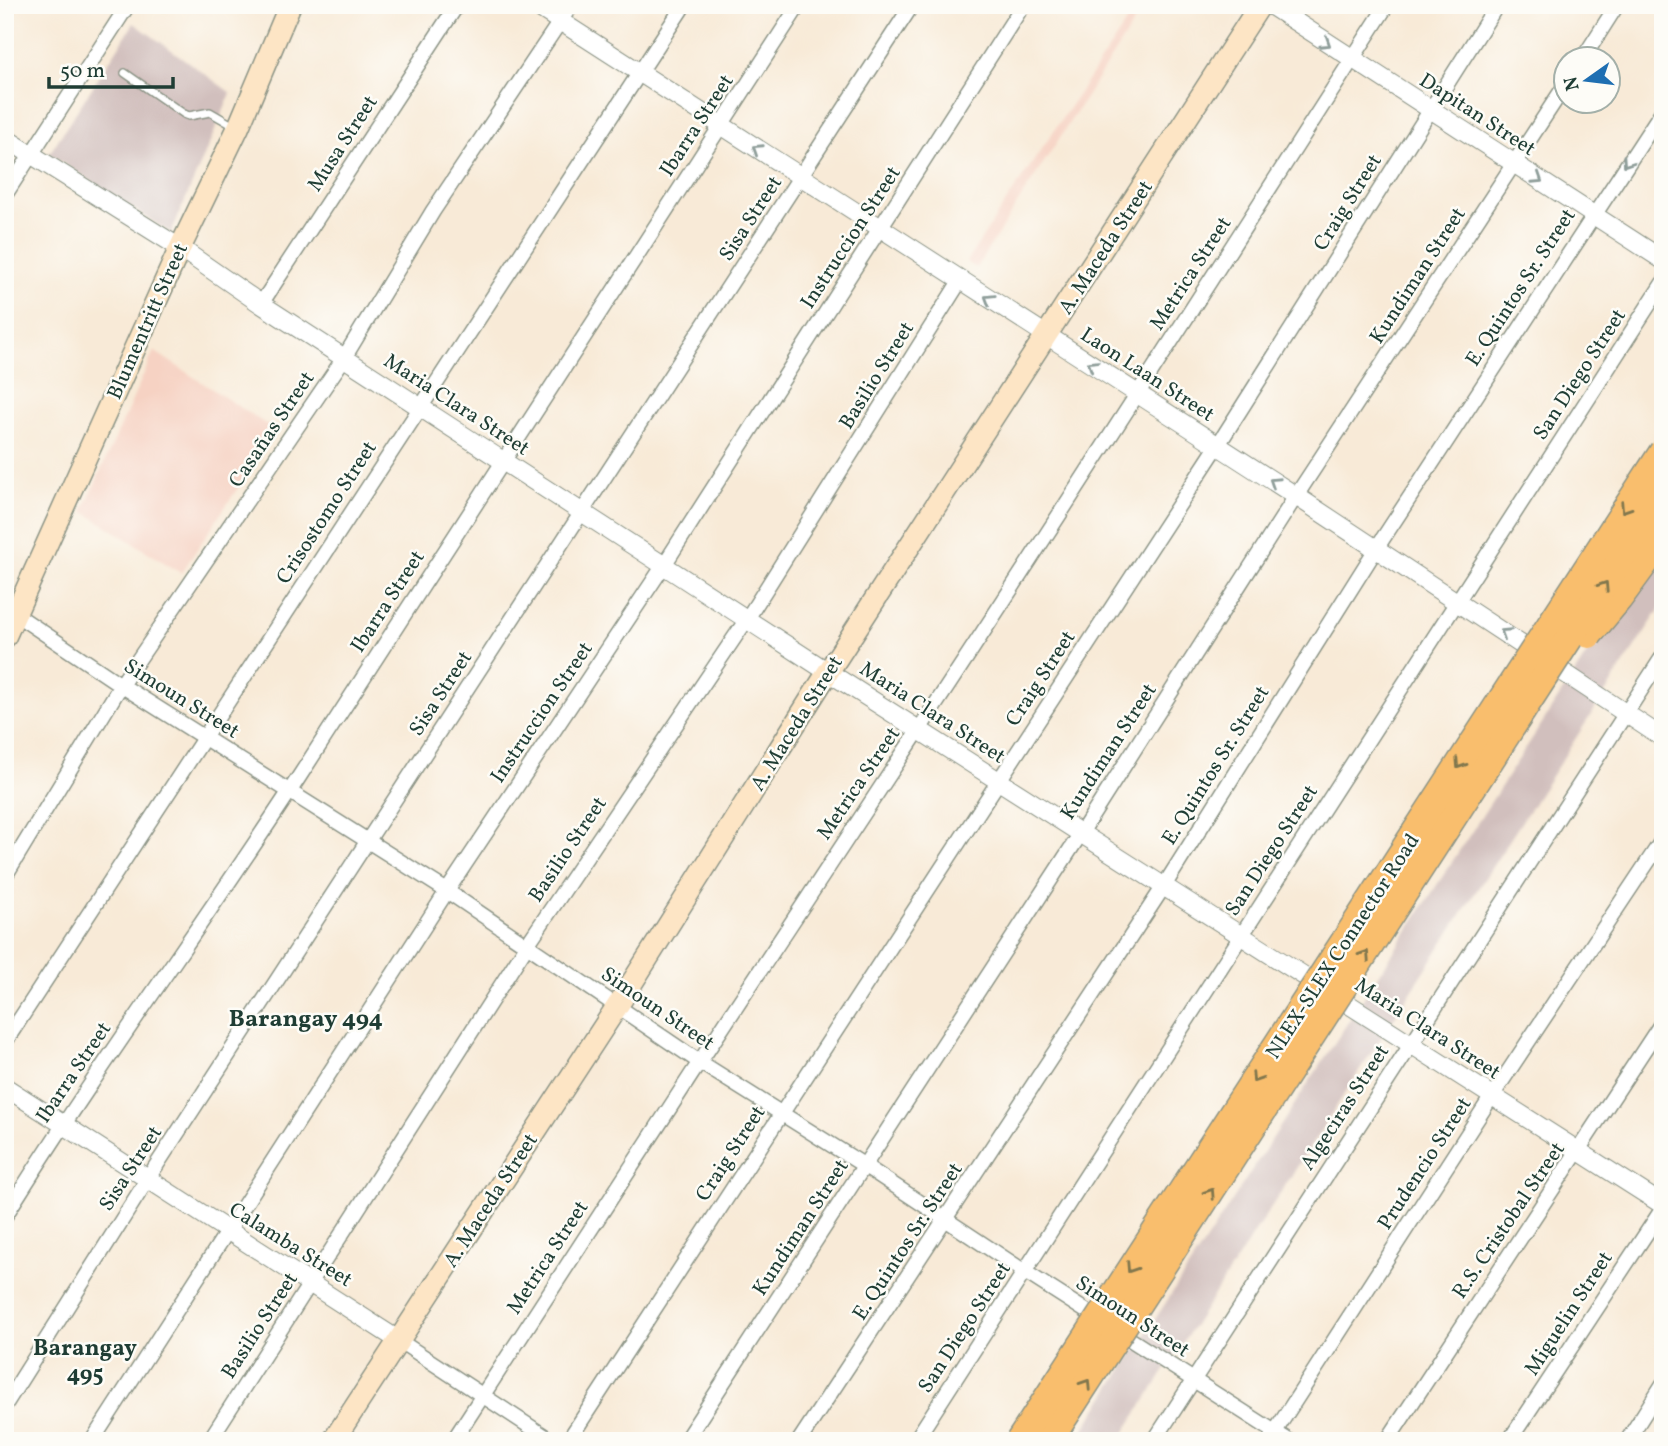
<svg xmlns="http://www.w3.org/2000/svg" width="1668" height="1446" font-family="Vollkorn,serif">
	<style>
		.built { fill: #f6d2c3 }
		.industrial { fill: #d1bfbd }
		.lines { fill: none; stroke-linecap: round; stroke-linejoin: round }
		.service-casing { stroke: #8c9486; stroke-width: 10 }
		.minor-casing { stroke: #8c9486; stroke-width: 17 }
		.tertiary-casing { stroke: #8c9486; stroke-width: 20 }
		.secondary-casing { stroke: #8c9486; stroke-width: 24 }
		.service { stroke: #fff; stroke-width: 7 }
		.minor { stroke: #fff; stroke-width: 14 }
		.tertiary { stroke: #fff; stroke-width: 18 }
		.secondary { stroke: #fde5c5; stroke-width: 21 }
		.motorway-bridge-casing { stroke: #8c9486; stroke-width: 29; stroke-linecap: butt }
		.motorway-bridge { stroke: #f9be6d; stroke-width: 26 }
		.oneway { stroke: #8f9e9a }
		.oneway2 { stroke: #81774e }
		.labels { text-anchor: middle; stroke-width: 5; stroke-linejoin: round; paint-order: stroke }
		.street-label { font-size: 21px; fill: #1f3d34; stroke: #fdfcf7 }
		.neighbourhood-label { font-size: 23px; font-weight: bold; fill: #1f3d34; stroke: #fdfcf7 }
		.quarter-label { font-size: 24px; font-weight: bold; fill: #1f3d34; stroke: #fdfcf7 }
	</style>
	<rect width="100%" height="100%" fill="#fdfcf7"/>
	<filter id="ink" filterUnits="userSpaceOnUse"><feTurbulence type="fractalNoise" baseFrequency=".0143" numOctaves="2"/><feDisplacementMap in="SourceGraphic" scale="14" xChannelSelector="R" yChannelSelector="G"/><feConvolveMatrix kernelMatrix="1 2 1 2 8 2 1 2 1" color-interpolation-filters="sRGB"/></filter>
	<filter id="wash" filterUnits="userSpaceOnUse"><feTurbulence type="fractalNoise" baseFrequency=".00686" numOctaves="4" result="noise"/><feDisplacementMap in="SourceGraphic" scale="28" xChannelSelector="R" yChannelSelector="G"/><feGaussianBlur stdDeviation="1.57" result="paint"/><feColorMatrix in="noise" values="0 0 0 0 0 0 0 0 0 0 0 0 0 0 0 0 0 1.4 0 .05"/><feComposite in="paint" operator="in"/></filter>
	<g filter="url(#wash)">
		<rect width="100%" height="100%" fill="#f8ead7"/>
		<g class="built">
			<path d="M1138,5H1145L976,268L966,262Z"/>
			<path d="M154,351L276,431L181,573L83,511Z"/>
		</g>
		<g class="industrial">
			<path d="M134,23L231,93L171,233L49,154Z"/>
			<path d="M1663,537V604L1119,1441H1076Z"/>
		</g>
	</g>
	<g filter="url(#ink)">
		<g class="lines">
			<g class="service-casing">
				<path id="service" d="M125,73L184,114L189,116L210,112L236,127"/>
			</g>
			<g class="minor-casing">
				<g id="minor">
					<path d="M1582,60L1617,5"/>
					<path d="M5,195L128,5"/>
					<path d="M261,304L457,5"/>
					<path d="M5,607L121,685L447,891L698,1061L865,1166L1025,1272L1289,1441"/>
					<path d="M5,876L121,685L344,358L433,211L571,5"/>
					<path d="M5,1042L684,5"/>
					<path d="M5,1216C98,1067 201,927 297,780C465,522 630,263 799,5"/>
					<path d="M398,1340L552,1441"/>
					<path d="M5,1405L154,1169L912,5"/>
					<path d="M92,1441L447,891L664,565L1023,5"/>
					<path d="M209,1441L527,945L747,619L960,281"/>
					<path d="M453,1441C607,1202 763,965 920,728C1078,489 1232,246 1387,5"/>
					<path d="M568,1441L1218,445L1497,5"/>
					<path d="M685,1441L1081,833L1296,496L1566,84"/>
					<path d="M799,1441L1164,886L1376,549L1663,110"/>
					<path d="M915,1441L1663,283"/>
					<path d="M1154,1441L1663,656"/>
					<path d="M1269,1441L1492,1096L1663,839"/>
					<path d="M1387,1441L1663,1021"/>
					<path d="M1509,1441L1663,1208"/>
					<path d="M1627,1441L1663,1384"/>
				</g>
			</g>
			<g class="tertiary-casing">
				<g id="tertiary">
					<path d="M535,5L1296,496L1663,738"/>
					<path d="M1270,5L1663,260"/>
					<path d="M5,138L180,248L261,304L828,672L1663,1205"/>
					<path d="M5,1087L398,1340"/>
				</g>
			</g>
			<g class="secondary-casing">
				<g id="secondary">
					<path d="M5,637L180,248L238,128L290,5"/>
					<path d="M333,1441L618,1005L828,672L1260,5"/>
				</g>
			</g>
			<use href="#service" class="service"/>
			<use href="#minor" class="minor"/>
			<use href="#tertiary" class="tertiary"/>
			<use href="#secondary" class="secondary"/>
			<g class="motorway-bridge-casing">
				<g id="motorway-bridge">
					<path d="M1589,635L1619,599L1663,539"/>
					<path d="M1019,1441L1663,451"/>
					<path d="M1049,1441L1663,494"/>
				</g>
			</g>
			<use href="#motorway-bridge" class="motorway-bridge"/>
		</g>
		<defs><path id="oneway-chevron" d="M-2-3.5L2.5 0L-2 3.5" fill="none" stroke-width="1.6" stroke-linecap="round" stroke-linejoin="round" transform="scale(1.75)"/></defs>
		<g class="oneway">
			<use href="#oneway-chevron" transform="translate(1326 43) rotate(33)"/>
			<use href="#oneway-chevron" transform="translate(757 149) rotate(-147)"/>
			<use href="#oneway-chevron" transform="translate(1627 162) rotate(124)"/>
			<use href="#oneway-chevron" transform="translate(1538 179) rotate(33)"/>
			<use href="#oneway-chevron" transform="translate(989 299) rotate(-148)"/>
			<use href="#oneway-chevron" transform="translate(1092 365) rotate(-148)"/>
			<use href="#oneway-chevron" transform="translate(1274 482) rotate(-147)"/>
			<use href="#oneway-chevron" transform="translate(1505 633) rotate(-147)"/>
		</g>
		<g class="oneway2">
			<use href="#oneway-chevron" transform="translate(1625 508) rotate(123)"/>
			<use href="#oneway-chevron" transform="translate(1604 586) rotate(-57)"/>
			<use href="#oneway-chevron" transform="translate(1460 764) rotate(123)"/>
			<use href="#oneway-chevron" transform="translate(1365 955) rotate(-57)"/>
			<use href="#oneway-chevron" transform="translate(1256 1078) rotate(123)"/>
			<use href="#oneway-chevron" transform="translate(1210 1193) rotate(-57)"/>
			<use href="#oneway-chevron" transform="translate(1131 1268) rotate(123)"/>
			<use href="#oneway-chevron" transform="translate(1086 1384) rotate(-57)"/>
		</g>
	</g>
	<g class="labels">
		<g class="street-label">
			<text transform="translate(1478 114) rotate(33)" y="7">Dapitan Street</text>
			<text transform="translate(696 125) rotate(-57)" y="7">Ibarra Street</text>
			<text transform="translate(342 143) rotate(-57)" y="7">Musa Street</text>
			<text transform="translate(1347 202) rotate(-58)" y="7">Craig Street</text>
			<text transform="translate(750 218) rotate(-57)" y="7">Sisa Street</text>
			<text transform="translate(850 237) rotate(-57)" y="7">Instruccion Street</text>
			<text transform="translate(1105 247) rotate(-57)" y="7">A. Maceda Street</text>
			<text transform="translate(1190 273) rotate(-57)" y="7">Metrica Street</text>
			<text transform="translate(1417 275) rotate(-57)" y="7">Kundiman Street</text>
			<text transform="translate(1520 287) rotate(-57)" y="7">E. Quintos Sr. Street</text>
			<text transform="translate(147 321) rotate(-66)" y="7">Blumentritt Street</text>
			<text transform="translate(1148 374) rotate(33)" y="7">Laon Laan Street</text>
			<text transform="translate(1579 374) rotate(-57)" y="7">San Diego Street</text>
			<text transform="translate(876 375) rotate(-58)" y="7">Basilio Street</text>
			<text transform="translate(457 404) rotate(33)" y="7">Maria Clara Street</text>
			<text transform="translate(271 429) rotate(-56)" y="7">Casañas Street</text>
			<text transform="translate(326 512) rotate(-57)" y="7">Crisostomo Street</text>
			<text transform="translate(387 601) rotate(-57)" y="7">Ibarra Street</text>
			<text transform="translate(1040 678) rotate(-57)" y="7">Craig Street</text>
			<text transform="translate(440 693) rotate(-57)" y="7">Sisa Street</text>
			<text transform="translate(182 698) rotate(32)" y="7">Simoun Street</text>
			<text transform="translate(541 712) rotate(-56)" y="7">Instruccion Street</text>
			<text transform="translate(933 712) rotate(33)" y="7">Maria Clara Street</text>
			<text transform="translate(796 723) rotate(-58)" y="7">A. Maceda Street</text>
			<text transform="translate(1108 751) rotate(-57)" y="7">Kundiman Street</text>
			<text transform="translate(1215 765) rotate(-58)" y="7">E. Quintos Sr. Street</text>
			<text transform="translate(858 783) rotate(-56)" y="7">Metrica Street</text>
			<text transform="translate(567 849) rotate(-56)" y="7">Basilio Street</text>
			<text transform="translate(1271 850) rotate(-57)" y="7">San Diego Street</text>
			<text transform="translate(1342 946) rotate(-57)" y="7">NLEX-SLEX Connector Road</text>
			<text transform="translate(658 1008) rotate(34)" y="7">Simoun Street</text>
			<text transform="translate(1428 1028) rotate(33)" y="7">Maria Clara Street</text>
			<text transform="translate(73 1072) rotate(-56)" y="7">Ibarra Street</text>
			<text transform="translate(1344 1107) rotate(-57)" y="7">Algeciras Street</text>
			<text transform="translate(730 1153) rotate(-57)" y="7">Craig Street</text>
			<text transform="translate(1424 1163) rotate(-57)" y="7">Prudencio Street</text>
			<text transform="translate(130 1168) rotate(-57)" y="7">Sisa Street</text>
			<text transform="translate(490 1200) rotate(-57)" y="7">A. Maceda Street</text>
			<text transform="translate(1508 1220) rotate(-56)" y="7">R.S. Cristobal Street</text>
			<text transform="translate(800 1227) rotate(-57)" y="7">Kundiman Street</text>
			<text transform="translate(907 1241) rotate(-57)" y="7">E. Quintos Sr. Street</text>
			<text transform="translate(291 1244) rotate(32)" y="7">Calamba Street</text>
			<text transform="translate(547 1257) rotate(-57)" y="7">Metrica Street</text>
			<text transform="translate(1568 1313) rotate(-57)" y="7">Miguelin Street</text>
			<text transform="translate(1133 1316) rotate(33)" y="7">Simoun Street</text>
			<text transform="translate(259 1325) rotate(-57)" y="7">Basilio Street</text>
			<text transform="translate(964 1327) rotate(-57)" y="7">San Diego Street</text>
		</g>
		<g class="neighbourhood-label">
			<text x="85" y="1355">Barangay<tspan x="85" dy="26">495</tspan></text>
		</g>
		<g class="quarter-label">
			<text x="306" y="1026">Barangay 494</text>
		</g>
	</g>
	<rect width="1668" height="1446" fill="none" stroke="#fdfcf7" stroke-width="28"/>
	<g transform="translate(1587 80) rotate(256)"><circle r="33" fill="#fdfcf7" stroke="#a4b0a9" stroke-width="2"/>
	<path d="M0-5L12 26L0 18L-12 26Z" fill="#1f6fb2"/>
	<text y="-10" font-size="19" font-weight="bold" text-anchor="middle" fill="#1f3d34">N</text>
	</g>
	<path d="M49 77v10h124v-10" fill="none" stroke="#1f3d34" stroke-width="3.5"/>
	<text x="60" y="77" font-size="21" fill="#1f3d34" stroke="#fdfcf7" stroke-width="5" paint-order="stroke">50 m</text>
</svg>
